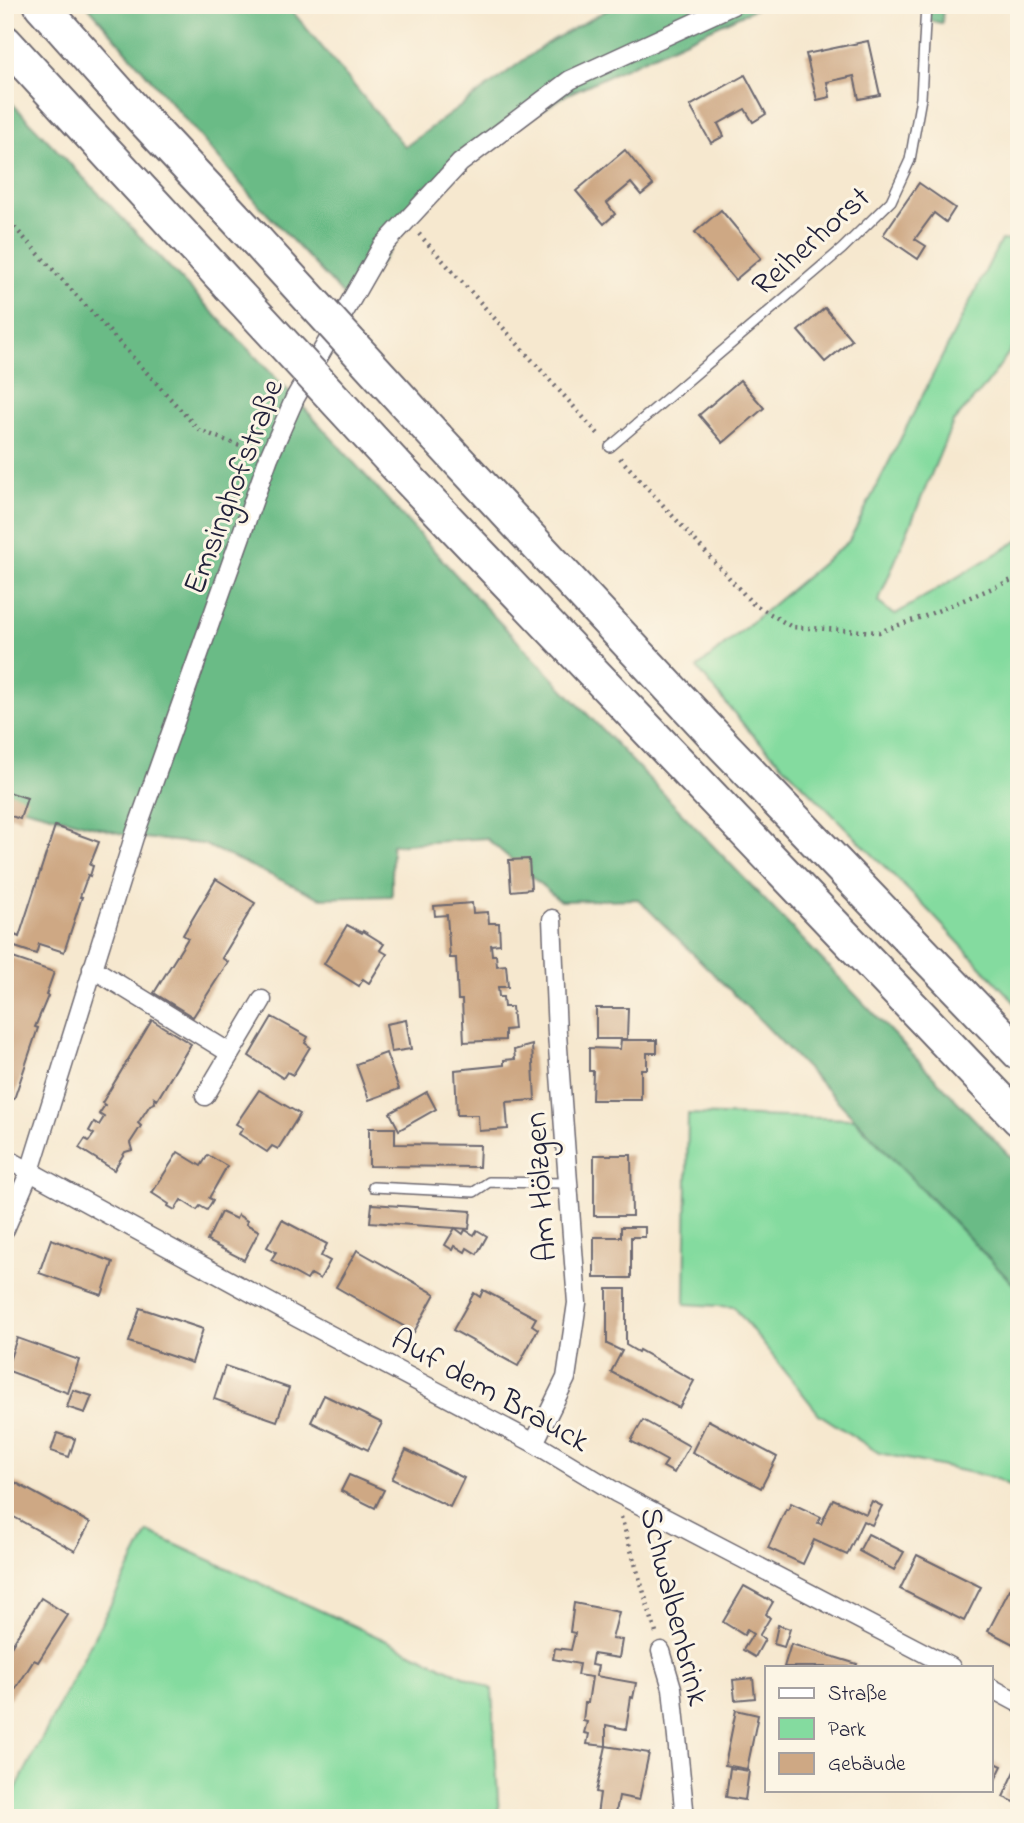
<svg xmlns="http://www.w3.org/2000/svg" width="1024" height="1823" font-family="'Indie Flower',sans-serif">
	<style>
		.green { fill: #84db9f; stroke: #537e6d; stroke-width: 2 }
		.forest { fill: #6bbb86; stroke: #466e60; stroke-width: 2 }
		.building { fill: #cea884 }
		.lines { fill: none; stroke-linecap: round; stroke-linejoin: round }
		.service-casing { stroke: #6c676f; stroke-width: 12 }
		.minor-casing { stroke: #6c676f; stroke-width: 21 }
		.motorway-casing { stroke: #6c676f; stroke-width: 37 }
		.path { stroke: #6c676f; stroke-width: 4.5; stroke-dasharray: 2 5; stroke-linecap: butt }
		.service { stroke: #fff; stroke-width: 9 }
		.minor { stroke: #fff; stroke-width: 18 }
		.motorway { stroke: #fff; stroke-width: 33 }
		.motorway-bridge-casing { stroke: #6c676f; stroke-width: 37; stroke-linecap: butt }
		.motorway-bridge { stroke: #fff; stroke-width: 33 }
		.labels { text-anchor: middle; stroke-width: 6; stroke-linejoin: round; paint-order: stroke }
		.street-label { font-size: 32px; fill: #22223b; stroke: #fcf5e5 }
	</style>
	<rect width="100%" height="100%" fill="#fcf5e5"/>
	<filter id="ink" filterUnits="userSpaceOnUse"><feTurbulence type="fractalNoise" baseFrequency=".0143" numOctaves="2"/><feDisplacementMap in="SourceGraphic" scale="14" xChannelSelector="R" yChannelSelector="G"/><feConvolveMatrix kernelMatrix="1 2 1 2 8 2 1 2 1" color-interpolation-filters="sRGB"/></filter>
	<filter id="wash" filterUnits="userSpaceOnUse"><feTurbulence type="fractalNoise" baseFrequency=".00686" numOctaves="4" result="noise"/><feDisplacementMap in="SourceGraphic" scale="28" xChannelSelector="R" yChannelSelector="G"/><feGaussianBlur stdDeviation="1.57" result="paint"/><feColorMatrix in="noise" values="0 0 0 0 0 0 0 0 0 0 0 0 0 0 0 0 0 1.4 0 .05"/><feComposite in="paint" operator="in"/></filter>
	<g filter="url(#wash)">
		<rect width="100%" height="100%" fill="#f6e8cf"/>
		<g class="green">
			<path d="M1001,240L1019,242V338L987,384L953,422L878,602L894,615L1019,540V1007L929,911L748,730L697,668L849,541Z"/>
			<path d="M688,1114L854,1119L1019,1290V1491L995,1478L879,1453L819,1414L734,1307L685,1304Z"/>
			<path d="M148,1532L492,1689L499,1818H5V1810Z"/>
		</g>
		<g class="forest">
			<path d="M87,5H287L405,147L547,43L616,5H763L568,94L450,168L351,303L258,204Z"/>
			<path d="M929,5H943L942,23L928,21Z"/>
			<path d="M5,96L297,400L486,608L1019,1166V1290L763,1023L638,899L560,901L486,838L392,845V896L320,898L203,844L134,837L5,803Z"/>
		</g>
		<g id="blocks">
			<g class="building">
				<path d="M868,41L880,95L859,99L854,76L827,82L830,97L817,100L806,54Z"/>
				<path d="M745,75L766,114L753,122L745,109L718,124L724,136L711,143L690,106Z"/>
				<path d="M625,150L653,185L641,195L631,183L607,203L615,214L604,224L576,191Z"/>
				<path d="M919,183L955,208L946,222L934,213L915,239L926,246L918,259L883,235Z"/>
				<path d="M721,210L761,258L735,280L695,232Z"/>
				<path d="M825,308L852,340L825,362L798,331Z"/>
				<path d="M740,380L764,408L723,443L699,415Z"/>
				<path d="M5,791L27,798L20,819L5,814Z"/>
				<path d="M55,826L99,842L90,865L93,866L90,876L88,875L80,897H82L64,952L39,944L36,954L12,946L15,935L19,937Z"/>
				<path d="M529,859L531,889L511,891L509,860Z"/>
				<path d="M216,879L255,903L222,958L228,962L193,1017L154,993L188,938L183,935Z"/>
				<path d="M472,903L473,913L488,912L489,923H499L500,944L491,945L492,955H496L497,966L506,965L508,987H498L499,997H503L504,1007H512L514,1029L505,1030V1040L464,1042L462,1000H458L456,958H450L447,915L435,916L434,906Z"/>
				<path d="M347,925L362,933L363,931L384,944L380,950L387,954L369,983L363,979L359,986L324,964Z"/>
				<path d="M10,957L54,972L46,995L48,996L35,1027L38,1028L14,1099L5,1096V972Z"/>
				<path d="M596,1008H628L627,1039H596Z"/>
				<path d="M272,1017L308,1037L305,1043L310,1047L293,1075L287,1072L283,1078L249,1056Z"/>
				<path d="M152,1020L191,1044L157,1100L154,1098L155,1103L150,1105L138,1123L141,1126L130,1143L132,1150L125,1152L114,1170L79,1148L85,1139L89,1141L94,1134L89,1131L94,1122L99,1125L104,1117L99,1114L105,1105L102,1103Z"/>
				<path d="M406,1020L411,1049L391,1052L386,1024Z"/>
				<path d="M621,1040H657V1053H647V1069H641V1100H592L593,1071H589V1048L620,1049Z"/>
				<path d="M532,1045L535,1100L506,1102L508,1129L479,1131L478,1115H457L455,1070L504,1065V1060L515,1059L514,1050Z"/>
				<path d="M386,1053L399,1089L369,1100L356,1064Z"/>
				<path d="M259,1090L300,1114L278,1149L272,1146L267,1152L239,1134L243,1128L236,1124Z"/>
				<path d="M427,1092L436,1109L399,1130L390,1113Z"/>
				<path d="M369,1128H395V1144L480,1145L479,1167L369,1166Z"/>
				<path d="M178,1152L201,1166L208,1155L227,1166L209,1198L213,1200L207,1210L200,1206L197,1210L181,1200L175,1210L168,1206L169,1204L152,1193Z"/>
				<path d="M594,1155H631L632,1216H594Z"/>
				<path d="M372,1204L471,1211L469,1229L370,1222Z"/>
				<path d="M221,1212L236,1219L238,1215L247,1221L246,1224L259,1231L244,1260L207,1241Z"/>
				<path d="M282,1220L327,1244L321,1256L330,1261L320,1279L311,1274L307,1280L271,1260L276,1252L267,1247Z"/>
				<path d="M621,1227H645V1237H631V1278H594V1237H621Z"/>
				<path d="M455,1228L463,1234L465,1230L474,1235L477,1230L487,1236L477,1254L467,1248L465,1252L455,1246L453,1250L445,1245Z"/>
				<path d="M51,1239L113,1262L102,1295L39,1273Z"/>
				<path d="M357,1250L435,1294L414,1332L336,1287Z"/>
				<path d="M607,1289H626V1345L638,1352L639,1350L694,1381L679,1408L611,1372L622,1351L607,1344Z"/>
				<path d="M483,1290L536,1318L532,1325L538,1329L518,1366L453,1330L474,1293L480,1297Z"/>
				<path d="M140,1308L203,1329L192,1363L129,1342Z"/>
				<path d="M17,1338L79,1360L68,1393L6,1370Z"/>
				<path d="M225,1366L289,1388L277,1421L214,1399Z"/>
				<path d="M73,1390L92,1396L85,1413L67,1407Z"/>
				<path d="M324,1395L382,1423L368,1450L311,1422Z"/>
				<path d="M643,1420L689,1446L674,1473L663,1467L667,1461L631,1441Z"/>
				<path d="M708,1420L777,1457L761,1488L692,1452Z"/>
				<path d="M57,1433L75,1439L69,1457L51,1451Z"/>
				<path d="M406,1450L464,1478L450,1507L392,1479Z"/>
				<path d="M349,1475L384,1490L375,1508L341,1491Z"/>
				<path d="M5,1477L90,1523L75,1551L5,1512Z"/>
				<path d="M833,1499L866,1514L872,1501L882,1506L872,1525L863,1521L847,1555L814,1540L803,1564L768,1548L786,1509L788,1510L791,1503L821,1517L818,1523L821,1524Z"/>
				<path d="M868,1534L904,1552L894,1570L859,1551Z"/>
				<path d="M917,1555L981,1587L964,1621L900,1589Z"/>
				<path d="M744,1586L773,1602L766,1614L770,1618L759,1636L765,1639L755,1657L743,1650L753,1634L747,1630L744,1635L723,1622Z"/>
				<path d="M1010,1589L1019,1593V1647L988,1631Z"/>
				<path d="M41,1598L68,1615L38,1662L34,1660L5,1706V1647L8,1644L11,1646Z"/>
				<path d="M574,1603L619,1612L612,1639L622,1640L619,1658L593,1654L591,1665L598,1666L596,1676L636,1683L633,1698L631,1697L626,1729L606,1725V1746L587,1744L589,1734L584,1733L587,1722L583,1721L585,1703H588L592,1677L577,1675L579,1664L553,1659L555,1648L571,1650L575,1633L570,1632Z"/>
				<path d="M778,1625L790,1629L784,1647L774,1644Z"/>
				<path d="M791,1644L857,1664L856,1667H784Z"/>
				<path d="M753,1678L755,1698L735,1700L733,1680Z"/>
				<path d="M736,1710L758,1715L747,1769L725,1765Z"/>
				<path d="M606,1746L649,1753L639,1800L619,1796L615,1818L597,1815L600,1793L596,1792Z"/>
				<path d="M991,1761L1002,1766L991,1788Z"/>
				<path d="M730,1768L749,1771L745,1800L726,1797Z"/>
				<path d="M1016,1769L1019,1771V1804L1003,1797Z"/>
			</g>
		</g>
	</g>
	<g filter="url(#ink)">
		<use href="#blocks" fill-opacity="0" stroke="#6c676f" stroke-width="2"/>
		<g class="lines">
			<g class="service-casing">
				<g id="service">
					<path d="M610,447L842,249L891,201L910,160L921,98L926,5"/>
					<path d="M373,1187L474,1192L489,1182L569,1183"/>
				</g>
			</g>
			<g class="minor-casing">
				<g id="minor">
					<path d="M92,968L230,1053"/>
					<path d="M205,1096L262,1000"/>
					<path d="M5,1158L298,1318L534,1443L617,1493L951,1667"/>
					<path d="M5,1229L30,1171L134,837L269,457L295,398L381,248L460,163L570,80L733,5"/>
					<path d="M534,1443L566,1378L577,1303L557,1034L552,919"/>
					<path d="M661,1651L672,1688L685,1818"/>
					<path d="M991,1688L1019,1703"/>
				</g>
			</g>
			<g class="motorway-casing">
				<g id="motorway">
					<path d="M41,5L139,115L256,240"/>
					<path d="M5,42L229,285"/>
					<path d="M437,438L725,747L1019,1053"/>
					<path d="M402,472L1019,1119"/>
				</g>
			</g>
			<g class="path">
				<path d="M5,217L199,430L253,451"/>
				<path d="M419,234L600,436"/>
				<path d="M620,458L752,603L792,627L879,632L925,616L1019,577"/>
				<path d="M621,1517L656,1633"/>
			</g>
			<use href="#service" class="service"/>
			<use href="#minor" class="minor"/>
			<use href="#motorway" class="motorway"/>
			<g class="motorway-bridge-casing">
				<g id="motorway-bridge">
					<path d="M256,240L437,438"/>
					<path d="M229,285L402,472"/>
				</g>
			</g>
			<use href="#motorway-bridge" class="motorway-bridge"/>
		</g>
	</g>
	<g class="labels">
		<g class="street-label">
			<text transform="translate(810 240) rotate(-42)" y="11">Reiherhorst</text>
			<text transform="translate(232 486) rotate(-69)" y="11">Emsinghofstraße</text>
			<text transform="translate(539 1187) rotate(-94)" y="11">Am Hölzgen</text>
			<text transform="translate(491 1389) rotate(29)" y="11">Auf dem Brauck</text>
			<text transform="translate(676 1606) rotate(76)" y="11">Schwalbenbrink</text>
		</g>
	</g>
	<rect width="1024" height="1823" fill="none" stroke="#fcf5e5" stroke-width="28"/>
	<rect x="765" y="1666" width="228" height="126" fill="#fcf5e5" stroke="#a5a1a1" stroke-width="2"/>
	<rect x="779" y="1688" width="35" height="10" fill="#ffffff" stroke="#a5a1a1" stroke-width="2"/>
	<text x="828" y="1700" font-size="21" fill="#22223b">Straße</text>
	<rect x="779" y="1718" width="35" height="21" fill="#84db9f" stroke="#a5a1a1" stroke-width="2"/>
	<text x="828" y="1736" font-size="21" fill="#22223b">Park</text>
	<rect x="779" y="1753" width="35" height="21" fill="#cea884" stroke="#a5a1a1" stroke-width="2"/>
	<text x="828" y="1770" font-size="21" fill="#22223b">Gebäude</text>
</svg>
